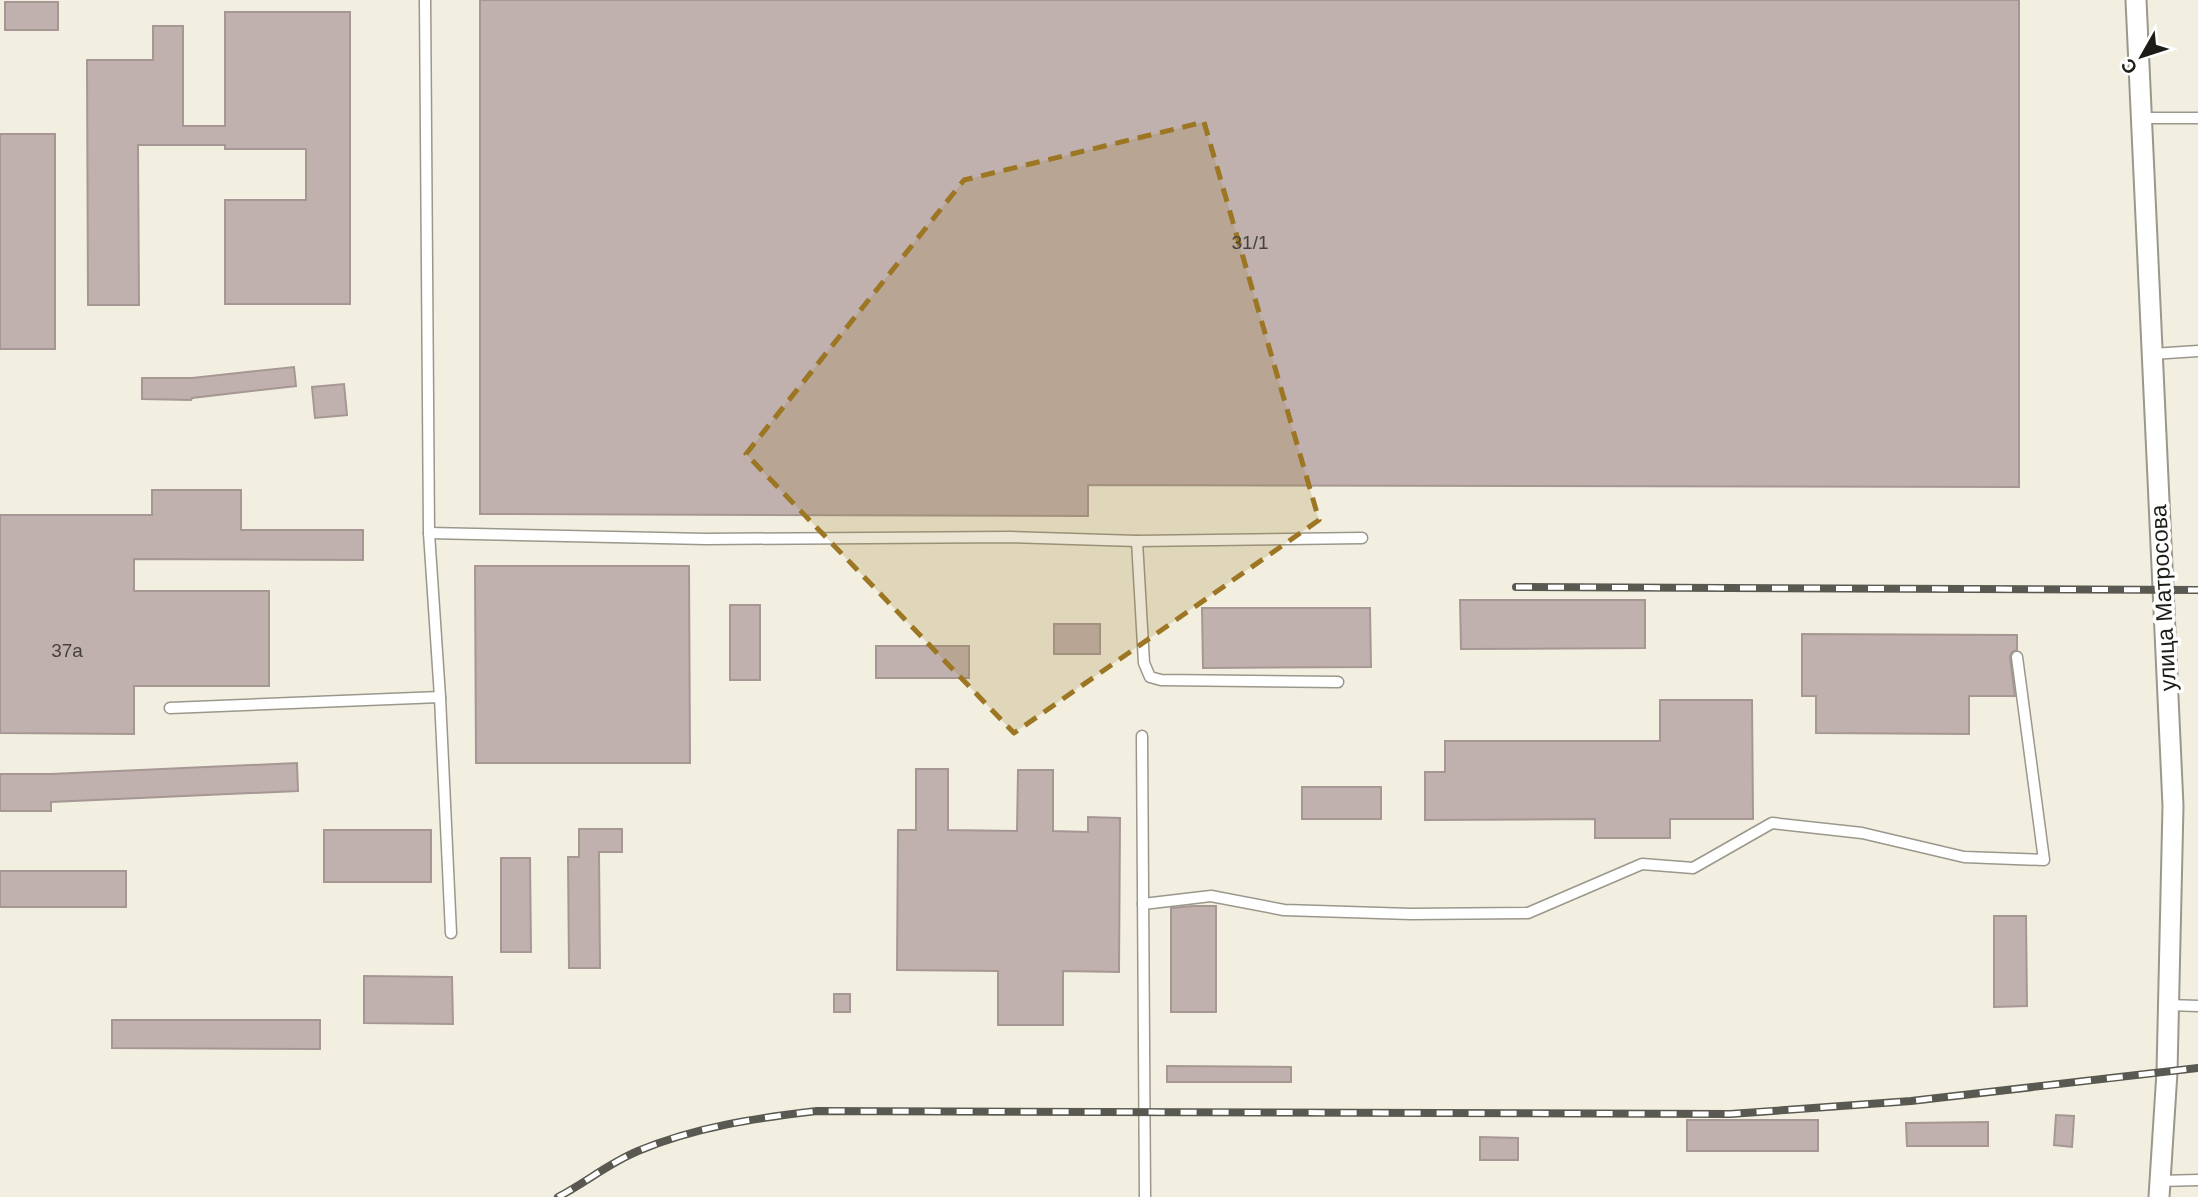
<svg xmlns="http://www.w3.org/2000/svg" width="2198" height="1197" font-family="Helvetica,sans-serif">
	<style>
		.building { fill: #c0b1af; stroke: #a69795; stroke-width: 2 }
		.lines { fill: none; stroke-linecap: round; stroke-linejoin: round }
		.service-casing { stroke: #9a978b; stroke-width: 13 }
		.minor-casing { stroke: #9a978b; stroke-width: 23 }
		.service { stroke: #fff; stroke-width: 10 }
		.minor { stroke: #fff; stroke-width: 19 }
		.rail-casing { stroke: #5a5951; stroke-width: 8 }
		.rail { stroke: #fff; stroke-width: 5; stroke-dasharray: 16; stroke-linecap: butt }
		.marked { fill: #9c7622; fill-opacity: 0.2; stroke: #9c7622; stroke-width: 5; stroke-dasharray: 14 9; stroke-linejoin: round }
		.labels { text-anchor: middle; stroke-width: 7; stroke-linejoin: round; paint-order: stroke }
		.number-label { font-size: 19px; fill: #46413d }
		.street-label { font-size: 23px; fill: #1d1c17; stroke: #fff }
	</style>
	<rect width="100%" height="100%" fill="#f2efe1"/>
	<g class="building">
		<path d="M480,0H2019V487L1088,485V516L480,514Z"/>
		<rect x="5" y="2" width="53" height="28"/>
		<path d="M225,12H350V304H225V200H306V149H225V145H138L139,305H88L87,60H153V26H183V126H225Z"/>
		<rect x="0" y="134" width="55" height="215"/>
		<path d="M294,367L296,386L192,398L191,400L142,399V378H192Z"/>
		<path d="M344,384L347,415L315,418L312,387Z"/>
		<path d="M152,490H241V530H363V560L134,559V591H269V686H134V734L0,733V515H152Z"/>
		<path d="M475,566H689L690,763H476Z"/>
		<path d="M1460,600H1645V648L1461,649Z"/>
		<rect x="730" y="605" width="30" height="75"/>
		<path d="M1202,608H1370L1371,667L1203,668Z"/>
		<rect x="1054" y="624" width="46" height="30"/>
		<path d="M1802,634L2017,635V650L2012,652L2010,657L2015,696H1969V734L1816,733V696H1802Z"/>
		<rect x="876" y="646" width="93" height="32"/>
		<path d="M1660,700H1752L1753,819H1670V838H1595V819L1425,820V772H1445V741H1660Z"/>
		<path d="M297,763L298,791L51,802V811H0V774H51Z"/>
		<path d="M916,769H948V830L1017,831L1018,770H1053V831L1088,832V817L1120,818L1119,972L1063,971V1025H998V971L897,970L898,830H916Z"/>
		<rect x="1302" y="787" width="79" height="32"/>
		<path d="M579,829H622V852H599L600,968H569L568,857H579Z"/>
		<rect x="324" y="830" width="107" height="52"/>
		<path d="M501,858H530L531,952H501Z"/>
		<rect x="0" y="871" width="126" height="36"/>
		<path d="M1193,906H1216V1012H1171V908Z"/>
		<path d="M1994,916H2026L2027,1006L1994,1007Z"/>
		<path d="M364,976L452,977L453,1024L364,1023Z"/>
		<rect x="834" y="994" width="16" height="18"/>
		<path d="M112,1020H320V1049L112,1048Z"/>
		<path d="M1167,1066L1291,1067V1082H1167Z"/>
		<path d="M2056,1115L2074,1116L2072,1147L2054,1145Z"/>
		<rect x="1687" y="1120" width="131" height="31"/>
		<path d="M1988,1122V1146H1907L1906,1123Z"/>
		<path d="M1480,1137L1518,1138V1160H1480Z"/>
	</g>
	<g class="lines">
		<g class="service-casing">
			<g id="service">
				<path d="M425,0L429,533L440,697L451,933"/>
				<path d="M2141,118H2198"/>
				<path d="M2152,354L2198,351"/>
				<path d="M429,533L706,539L1011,537L1137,541L1362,538"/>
				<path d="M1137,541L1144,663L1150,677L1161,680L1338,682"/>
				<path d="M170,708L440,697"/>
				<path d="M1142,736L1145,1197"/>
				<path d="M1143,904L1211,896L1284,910L1411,914L1528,913L1642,864L1693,868L1772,823L1862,833L1964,857L2044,860L2017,657"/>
				<path d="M2168,1005L2198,1006"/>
				<path d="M2160,1181L2198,1180"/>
			</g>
		</g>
		<g class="minor-casing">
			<path id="minor" d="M2136,0L2173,806L2167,1072L2159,1197"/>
		</g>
		<use href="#service" class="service"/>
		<use href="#minor" class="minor"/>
		<g class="rail-casing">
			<g id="rail">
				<path d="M1516,587L2198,590"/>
				<path d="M558,1197C585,1183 609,1163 638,1151C695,1127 756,1118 817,1111L1730,1114L1911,1101L2198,1068"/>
			</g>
		</g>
		<use href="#rail" class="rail"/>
	</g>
	<path class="marked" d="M1204,122L1319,520L1014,733L746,454L964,180Z"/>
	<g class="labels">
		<g class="number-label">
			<text x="1250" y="249">31/1</text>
			<text x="67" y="657">37а</text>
		</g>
		<g class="street-label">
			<text transform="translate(2163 598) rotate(-93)" y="8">улица Матросова</text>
		</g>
	</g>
	<g transform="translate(2142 56) rotate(231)" stroke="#ffffff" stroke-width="5" paint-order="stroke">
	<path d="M0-5L12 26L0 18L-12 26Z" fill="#1d1c17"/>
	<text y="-10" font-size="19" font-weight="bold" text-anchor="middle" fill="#1d1c17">С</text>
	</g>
</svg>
